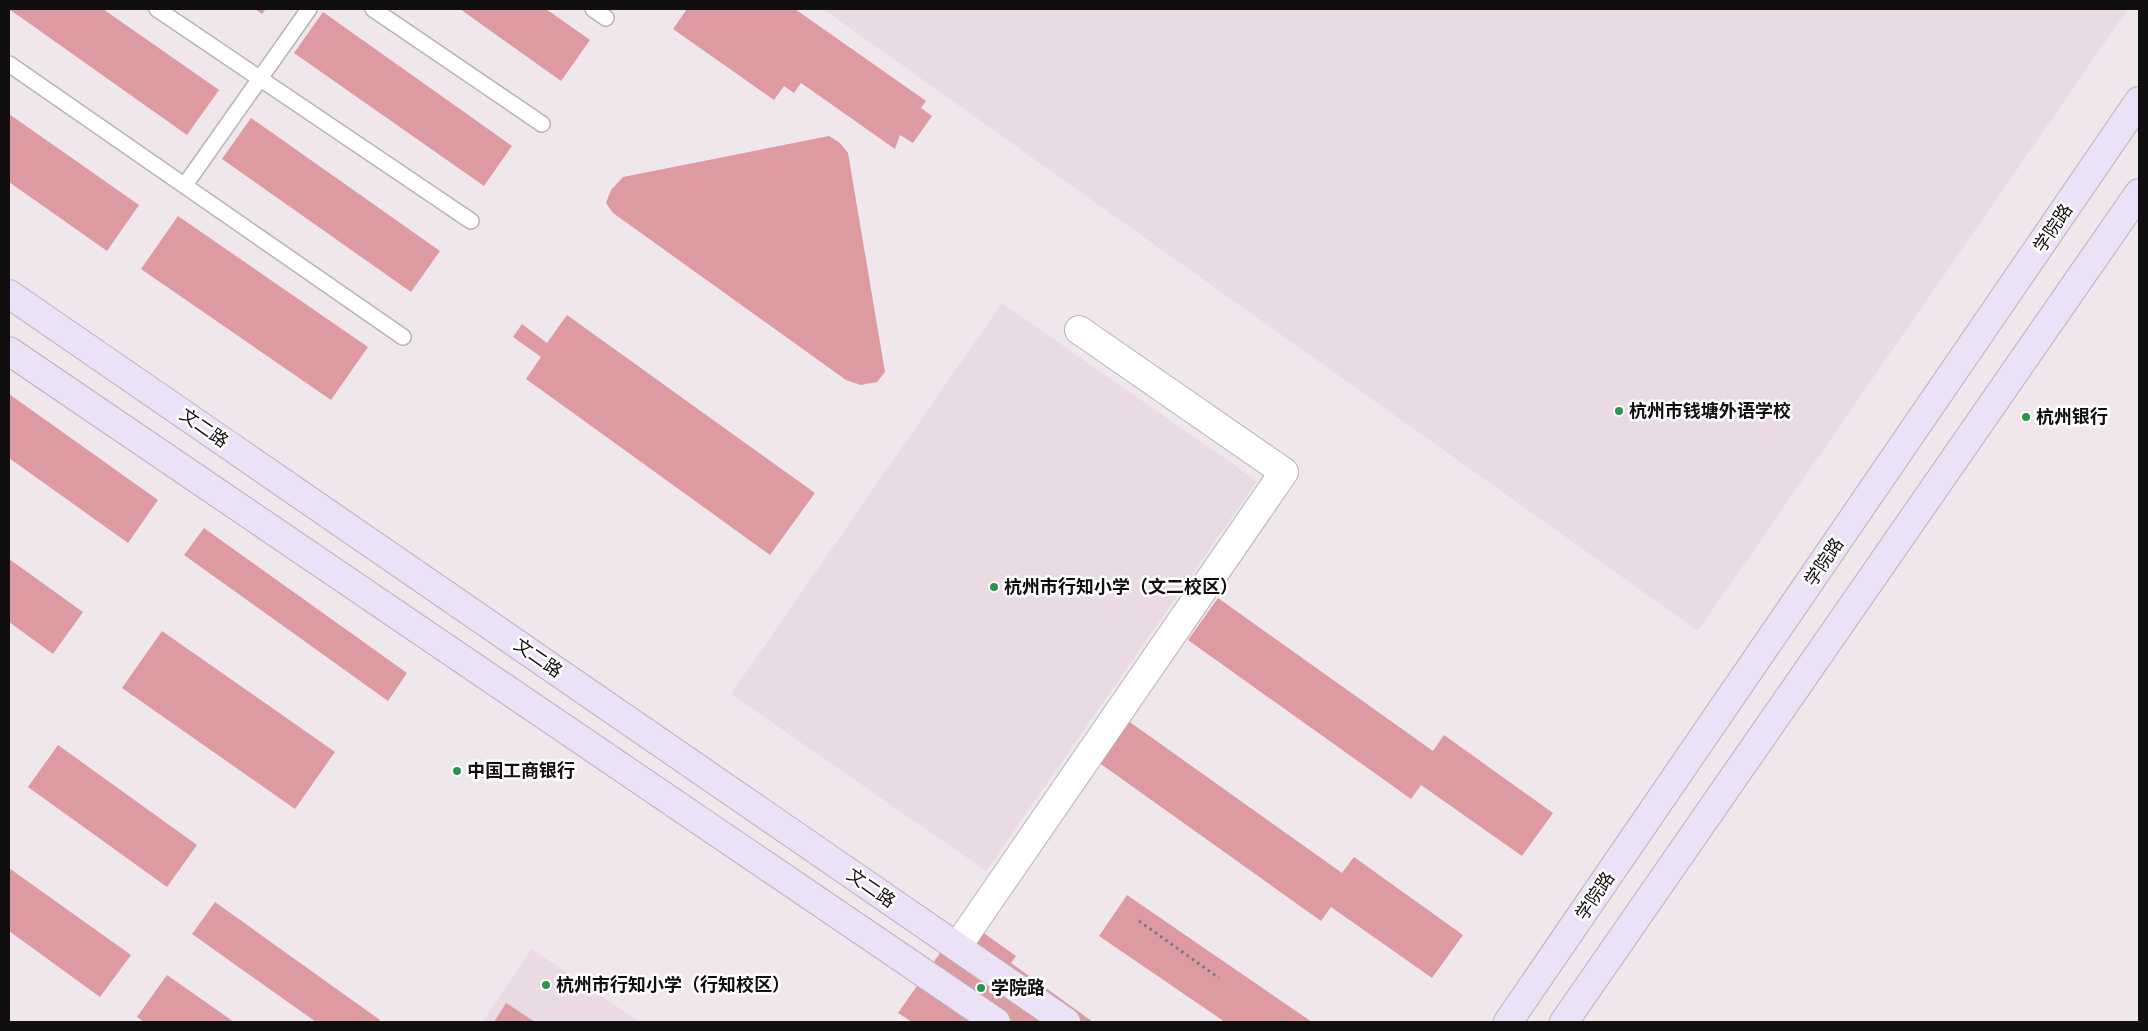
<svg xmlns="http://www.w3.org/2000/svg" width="2148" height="1031" font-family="Montserrat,'Noto Sans SC',sans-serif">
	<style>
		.built { fill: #eadae4 }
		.building { fill: #de9aa1 }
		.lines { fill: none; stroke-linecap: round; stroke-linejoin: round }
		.service-casing { stroke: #bab2b7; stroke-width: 18 }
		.minor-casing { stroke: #bab2b7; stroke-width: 30 }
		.secondary-casing { stroke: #bab2b7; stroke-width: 30 }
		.path { stroke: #7e787c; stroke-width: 3; stroke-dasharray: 2.5 4; stroke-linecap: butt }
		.service { stroke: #fff; stroke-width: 15 }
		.minor { stroke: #fff; stroke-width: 28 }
		.secondary { stroke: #ece2f8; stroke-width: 28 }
		.poi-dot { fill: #2d944b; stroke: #fff; stroke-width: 2 }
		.labels { text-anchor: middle; stroke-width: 5; stroke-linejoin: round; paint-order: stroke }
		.street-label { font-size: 18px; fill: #110e10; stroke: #fff }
		.poi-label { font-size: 18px; font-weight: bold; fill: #110e10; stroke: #fff; text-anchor: start }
	</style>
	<rect width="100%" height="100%" fill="#f0e7ed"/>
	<g class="built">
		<path d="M823,9H2128L1698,631Z"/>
		<path d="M1002,303L1257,481L986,871L731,694Z"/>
		<path d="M532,949L640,1022H482Z"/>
	</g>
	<g class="building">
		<path d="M9,9H103L219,90L187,135Z"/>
		<path d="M255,9H266L262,14Z"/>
		<path d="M460,9H546L590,40L561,81Z"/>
		<path d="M687,9H795L926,101L921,108L932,116L913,143L900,135L895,149L801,83L794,93L784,86L774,100L673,29Z"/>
		<path d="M323,12L512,146L484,186L294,53Z"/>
		<path d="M9,114L139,205L107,251L9,182Z"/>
		<path d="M251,118L440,251L411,292L222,159Z"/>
		<path d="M829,136L840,143L848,153L885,372L877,382L861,385L846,380L613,213L606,203L611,190L623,177Z"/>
		<path d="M178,216L368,347L331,400L141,269Z"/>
		<path d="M567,315L815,493L770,555L526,379L541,357L513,337L522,324L547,343Z"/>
		<path d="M9,394L158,500L128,543L9,458Z"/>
		<path d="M204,528L407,673L388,701L184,555Z"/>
		<path d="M9,559L83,612L53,654L9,622Z"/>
		<path d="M1218,598L1433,751L1444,735L1553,813L1522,856L1421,785L1411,799L1188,640Z"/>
		<path d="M162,631L335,752L295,809L122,688Z"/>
		<path d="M1127,720L1342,873L1354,857L1463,935L1432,978L1331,907L1321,921L1098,762Z"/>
		<path d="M58,745L197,845L167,887L28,787Z"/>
		<path d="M9,868L131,955L100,997L9,931Z"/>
		<path d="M1127,895L1207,950L1312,1022H1225L1099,936Z"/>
		<path d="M215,902L380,1020L379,1022H316L192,934Z"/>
		<path d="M964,919L1016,956L1011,963L1093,1022H912L898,1013Z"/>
		<path d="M167,975L234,1022H144L137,1017Z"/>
		<path d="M506,1003L535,1022H494Z"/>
	</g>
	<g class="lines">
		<g class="service-casing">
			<g id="service">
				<path d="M157,9L471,221"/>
				<path d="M373,9L542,124"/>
				<path d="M593,9L606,18"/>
				<path d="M9,64L403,337"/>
				<path d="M185,185L309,9"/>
			</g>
		</g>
		<g class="minor-casing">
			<path id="minor" d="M957,947L1284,472L1079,330"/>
		</g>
		<g class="secondary-casing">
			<g id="secondary">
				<path d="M9,294L1066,1022"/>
				<path d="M9,351L996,1022"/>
				<path d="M1508,1022L2139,101"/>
				<path d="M1564,1022L2139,193"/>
			</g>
		</g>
		<path class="path" d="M1139,921L1219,978"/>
		<use href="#service" class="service"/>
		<use href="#minor" class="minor"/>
		<use href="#secondary" class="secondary"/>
	</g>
	<g class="poi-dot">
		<circle cx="1619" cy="411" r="5"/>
		<circle cx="2026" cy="417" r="5"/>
		<circle cx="994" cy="587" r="5"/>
		<circle cx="457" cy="771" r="5"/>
		<circle cx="546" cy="985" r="5"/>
		<circle cx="981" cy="988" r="5"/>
	</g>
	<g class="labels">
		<g class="street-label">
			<text transform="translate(2053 228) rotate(-56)" y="6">学院路</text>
			<text transform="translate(204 428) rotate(35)" y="6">文二路</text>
			<text transform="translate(1824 562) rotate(-56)" y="6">学院路</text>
			<text transform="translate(538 658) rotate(35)" y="6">文二路</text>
			<text transform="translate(871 888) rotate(35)" y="6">文二路</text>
			<text transform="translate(1595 896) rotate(-56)" y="6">学院路</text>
		</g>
		<g class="poi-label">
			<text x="1629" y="417">杭州市钱塘外语学校</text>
			<text x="2036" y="423">杭州银行</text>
			<text x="1004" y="593">杭州市行知小学（文二校区）</text>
			<text x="467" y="777">中国工商银行</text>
			<text x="556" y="991">杭州市行知小学（行知校区）</text>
			<text x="991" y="994">学院路</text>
		</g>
	</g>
	<rect width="2148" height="1031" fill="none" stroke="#110e10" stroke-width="20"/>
</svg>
